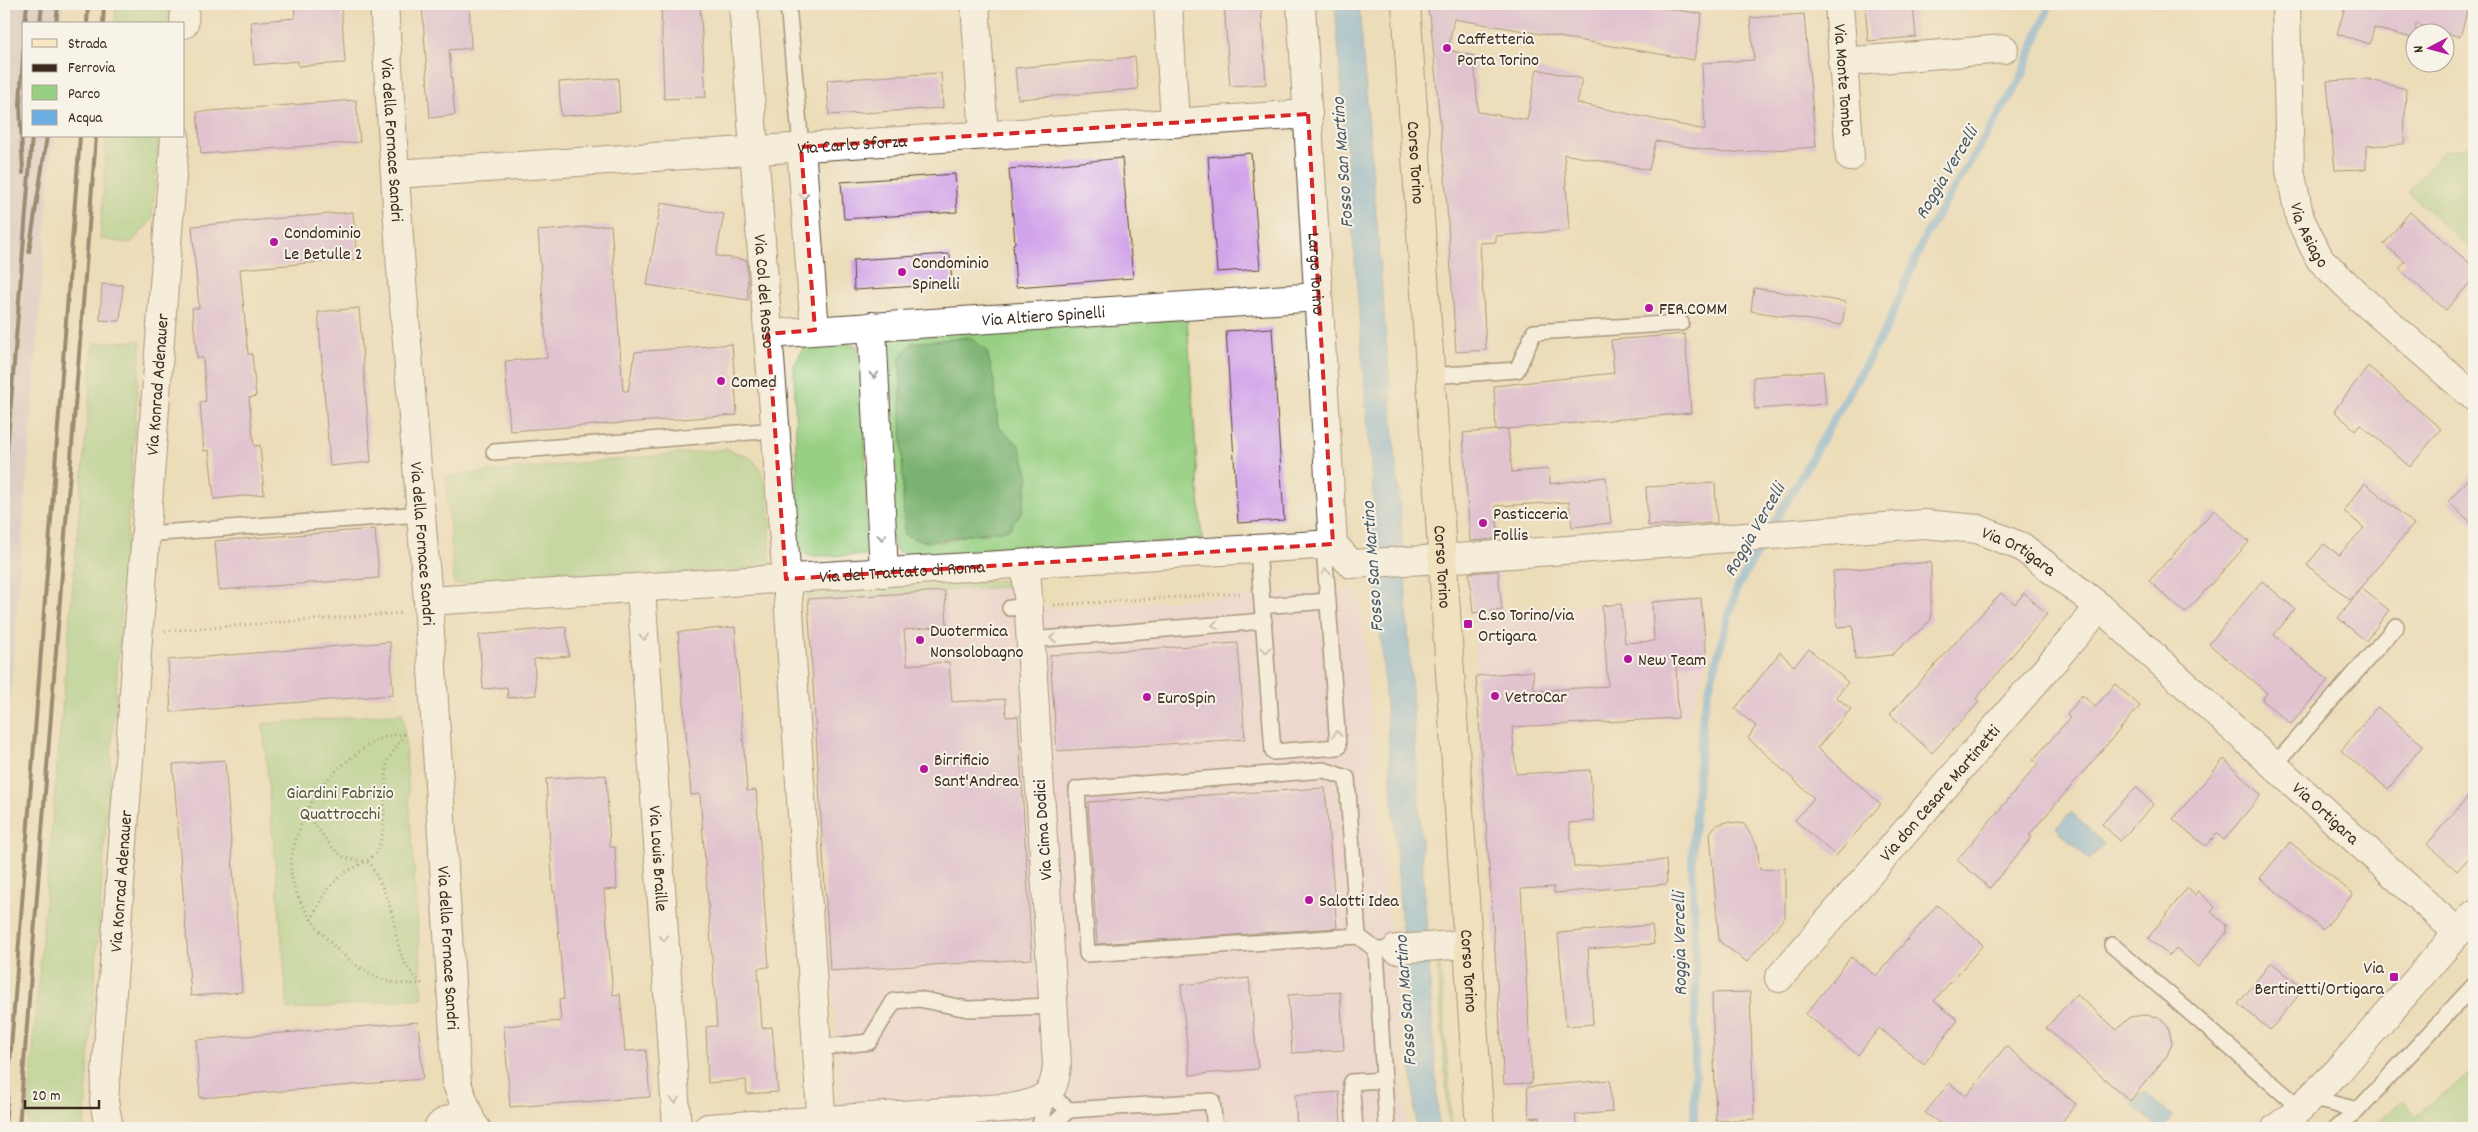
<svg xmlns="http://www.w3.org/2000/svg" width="2478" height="1132" font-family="Dekko,sans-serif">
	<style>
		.built { fill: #eed0e7 }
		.industrial { fill: #ccbed3 }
		.green { fill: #98d083; stroke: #6a7d50; fill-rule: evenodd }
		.forest { fill: #7ab271; stroke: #5a6e48 }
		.water { fill: #6caee1; stroke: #546c80 }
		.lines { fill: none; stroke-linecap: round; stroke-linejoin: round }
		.stream { stroke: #6caee1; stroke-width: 8 }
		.building { fill: #d2a4ea }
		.service-casing { stroke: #564535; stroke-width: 18 }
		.minor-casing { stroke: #564535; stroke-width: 30 }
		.secondary-casing { stroke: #564535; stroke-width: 30 }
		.path { stroke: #564535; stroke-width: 3; stroke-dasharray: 1 4; stroke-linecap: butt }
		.service { stroke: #fff; stroke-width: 15 }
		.minor { stroke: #fff; stroke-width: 28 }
		.secondary { stroke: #f9e7c3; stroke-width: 28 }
		.rail { stroke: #3b2a1e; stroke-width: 4 }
		.oneway { stroke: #a79f9a }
		.marked { fill: none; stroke: #d62828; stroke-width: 4; stroke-dasharray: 10 6; stroke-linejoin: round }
		.poi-dot { fill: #b5179e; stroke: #f7f3e8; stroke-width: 2 }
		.labels { text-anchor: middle; stroke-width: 4; stroke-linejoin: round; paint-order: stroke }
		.poi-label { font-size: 18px; fill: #3b2a1e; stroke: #f7f3e8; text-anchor: start }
		.street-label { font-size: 18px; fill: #3b2a1e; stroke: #f7f3e8 }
		.park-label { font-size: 18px; fill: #525437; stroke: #f7f3e8 }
		.water-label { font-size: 19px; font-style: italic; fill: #4c5862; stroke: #f7f3e8 }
	</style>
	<rect width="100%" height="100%" fill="#f7f3e8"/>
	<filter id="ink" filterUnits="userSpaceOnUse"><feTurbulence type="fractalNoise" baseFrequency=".02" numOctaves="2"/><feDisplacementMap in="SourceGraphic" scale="10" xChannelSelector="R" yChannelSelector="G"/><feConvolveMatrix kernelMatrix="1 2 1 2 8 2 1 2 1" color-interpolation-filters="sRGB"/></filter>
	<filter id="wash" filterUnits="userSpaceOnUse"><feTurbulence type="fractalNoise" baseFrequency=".0096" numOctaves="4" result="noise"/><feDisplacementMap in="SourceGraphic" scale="20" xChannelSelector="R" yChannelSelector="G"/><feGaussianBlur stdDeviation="1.12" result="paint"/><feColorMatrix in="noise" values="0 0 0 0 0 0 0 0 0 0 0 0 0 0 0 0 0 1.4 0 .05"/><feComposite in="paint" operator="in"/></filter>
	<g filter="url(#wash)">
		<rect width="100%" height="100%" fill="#ecddb9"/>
		<g class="built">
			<path d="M1009,587L1049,609L1359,589L1407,1128H842L808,599Z"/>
			<path d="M1701,598L1707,662L1689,717L1480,729L1473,613Z"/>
		</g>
		<path class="industrial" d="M4,4H63L61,24H24V136H53L4,778Z"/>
		<g class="green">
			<path d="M116,4H169L168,24H115Z"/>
			<path d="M107,136H159L152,220L131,243L100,239Z"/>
			<path d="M2474,144V150L2471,154L2474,158V251L2408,192L2445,150H2456Z"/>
			<path d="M1187,318L1202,540L912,559L896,550L892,536L888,348L896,335ZM937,342L994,381L998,427L1019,445L989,534L966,535L940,543L912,343Z"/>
			<path d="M141,341L84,1128H28L34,1032L94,343Z"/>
			<path d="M841,343L857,346L864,365L867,555L810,556L799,550L794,365L806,344Z"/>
			<path d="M727,449C734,452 743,454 749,457C775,474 770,540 770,568L454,584L446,476Z"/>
			<path d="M1005,580L1009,587L808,599V594Z"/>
			<path d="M403,713L423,998L288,1010L263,724Z"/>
			<path d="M1437,959H1440L1452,1128H1449Z"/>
			<path d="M2474,1071V1128H2371L2402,1101L2415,1116Z"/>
		</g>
		<path class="forest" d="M970,337L987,351L994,381L998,427L1019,445L1029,477L1022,512L1009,529C995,533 981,533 966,535C941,539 929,548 904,534L900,358L912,343Z"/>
		<g class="water">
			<path d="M1335,4H1359L1403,548L1439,1128H1416L1373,525L1375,520Z"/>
			<path d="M2071,812L2104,844L2089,860L2056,828Z"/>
			<path d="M2143,1092L2172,1116L2164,1128H2158L2132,1105Z"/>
		</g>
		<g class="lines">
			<g class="stream">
				<path d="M1770,530L1887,327L1926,234L2020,80L2050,4"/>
				<path d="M1694,1128L1696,965L1692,858L1703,711L1736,590L1763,542"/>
			</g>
		</g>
		<g id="blocks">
			<g class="building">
				<path d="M294,4H341L345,63L298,66V61L254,65L251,22L295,18Z"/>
				<path d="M422,4H469L471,48L449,50L455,115L430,118Z"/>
				<path d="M661,4H700L706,97L664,99Z"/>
				<path d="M1224,4H1261L1266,84L1230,86Z"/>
				<path d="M1429,4H1606L1625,7L1626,4H1640L1702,14L1694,60L1454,19L1448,50L1474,56L1478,112L1527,120L1537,69L1582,79L1577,103L1705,130L1702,63L1754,60L1750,18L1804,14L1816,147L1725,153L1656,141L1649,170L1564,154L1569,230L1496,236V242L1480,243L1486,350L1456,352L1445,176L1430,15L1428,14Z"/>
				<path d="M1865,4H1913L1916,37L1868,41Z"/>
				<path d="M2346,4H2469L2460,37L2416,24V39L2374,28L2370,44L2337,34Z"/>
				<path d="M1135,57L1138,89L1018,99L1015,68Z"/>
				<path d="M941,73L943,108L829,115L827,80Z"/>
				<path d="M618,78L620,112L561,116L559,82Z"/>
				<path d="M2367,79L2406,89L2404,144L2366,146V169L2335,170L2327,81Z"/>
				<path d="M356,100L360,142L201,154L197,112Z"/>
				<path d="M1251,153L1260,269L1217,272L1208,157Z"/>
				<path d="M1122,158L1133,278L1016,287L1013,244L1015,243L1009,169Z"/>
				<path d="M955,174L957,212L844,219L841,182Z"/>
				<path d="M661,203L724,214L716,256L747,260L748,300L647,285Z"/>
				<path d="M353,212L357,259L240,269L248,354H252L256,396L249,398L254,446L260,445L264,494L214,499L209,450L204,451L200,402L206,401L203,358H197L192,308H199L192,226Z"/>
				<path d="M2410,212L2474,267V278L2446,310L2399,269L2405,262L2384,244Z"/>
				<path d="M611,225L623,391H628L635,352L732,344L737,415L510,431L505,361L547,358L538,231Z"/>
				<path d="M950,254L952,284L854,290L853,260Z"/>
				<path d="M102,284L123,285L120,321L100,320Z"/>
				<path d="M1754,288L1846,302L1842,325L1751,311Z"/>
				<path d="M359,308L371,462L330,466L318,312Z"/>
				<path d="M1272,328L1284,520L1238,523L1226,331Z"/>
				<path d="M1685,334L1691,413L1496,430L1494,386L1614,373L1611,340Z"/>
				<path d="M2368,366L2441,429L2410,467L2360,424L2355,430L2334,411Z"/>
				<path d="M1823,371L1826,404L1755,409L1753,377Z"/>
				<path d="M1508,429L1512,472L1549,469L1550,484L1606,477L1611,523L1572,527L1569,502L1495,506L1499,536H1495V539L1470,541L1463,433Z"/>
				<path d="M2474,471V525L2448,502Z"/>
				<path d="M1715,483L1717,523L1648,526L1646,487Z"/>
				<path d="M2365,483L2414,524L2350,600L2307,565L2324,544L2339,555L2364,528L2344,511Z"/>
				<path d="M2214,510L2249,542L2185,613L2149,581Z"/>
				<path d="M375,529L379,578L219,590L215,541Z"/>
				<path d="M1931,562V620L1892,655L1855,659L1853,626L1837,627L1833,571Z"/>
				<path d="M1498,571L1502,610L1473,613L1469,573Z"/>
				<path d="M2262,581L2295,609L2274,635L2328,680L2291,724L2262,700L2267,693L2209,644Z"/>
				<path d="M2361,588L2389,610L2366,641L2338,618Z"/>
				<path d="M945,591L947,626L904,630L907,665L949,662L952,702L1005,699L1006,717L1018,716L1032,959L830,971L808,599Z"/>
				<path d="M2001,593L2015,604L2024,593L2047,614L1976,699L1979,702L1932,753L1890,714Z"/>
				<path d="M1701,598L1707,662L1676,665L1678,718L1512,727L1516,774L1590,770L1594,821L1569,823L1574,867L1666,860L1667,884L1554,893V887L1521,889L1532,1083L1504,1084L1476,676L1533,671L1534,691L1608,686L1602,606L1621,604L1625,643L1654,641L1652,602Z"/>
				<path d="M566,627L569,656L534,659L536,695L508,698L507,687L483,689L479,635Z"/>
				<path d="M735,627L747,791L756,790L769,967L758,968L762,1028L772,1027L778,1092L747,1094L746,1080L708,1083L706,1027L717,1026L700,794L691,795L678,632Z"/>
				<path d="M390,642L393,695L171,712L168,660Z"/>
				<path d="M1238,643L1245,739L1057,751L1050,655Z"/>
				<path d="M1809,649L1848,682L1836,697L1851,709L1817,748L1881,804L1836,856L1795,820L1814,798L1748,738L1756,726L1735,709L1780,652L1794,666Z"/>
				<path d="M2115,684L2140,706L2029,835L2032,837L1990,888L1957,860L2038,764L2033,760L2070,718L2067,715L2082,695L2095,707Z"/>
				<path d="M2377,707L2423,745L2388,789L2341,751Z"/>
				<path d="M2224,759L2261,795L2224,840L2217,834L2205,846L2173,819Z"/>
				<path d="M225,760L242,992L191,996L173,764Z"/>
				<path d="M606,775L610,847H615L617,889L604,890L613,995L620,994L625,1051L646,1050L650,1097L510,1107L504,1026L561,1021L559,1000L564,999L555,892H553L546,779Z"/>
				<path d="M2136,787L2154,804L2120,841L2102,824Z"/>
				<path d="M1325,788L1337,928L1097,944L1088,802Z"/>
				<path d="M2474,790V852L2457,871L2427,844Z"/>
				<path d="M1728,822L1744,824L1757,845L1760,870L1785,868V917L1747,962L1719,941L1710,833L1716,825Z"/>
				<path d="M2290,842L2353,894L2323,930L2260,878Z"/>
				<path d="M2187,888L2195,895L2198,891L2215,907L2211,912L2226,925V933L2198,967L2176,948L2169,956L2148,938Z"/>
				<path d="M1937,905L1983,945L1934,1001L1958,1020L1924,1064L1879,1028L1858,1055L1806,1014L1851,957L1876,976Z"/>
				<path d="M1652,925L1654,944L1588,949L1593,1024L1566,1026L1558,933Z"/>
				<path d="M2271,962L2304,989L2270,1030L2238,1004Z"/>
				<path d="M1249,978L1258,1069L1190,1075L1181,985Z"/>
				<path d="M1340,992L1344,1050L1292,1053L1288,995Z"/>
				<path d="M1750,992L1754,1119L1716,1121L1712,993Z"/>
				<path d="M2076,994L2117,1030L2130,1017L2144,1015L2159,1017L2168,1027L2172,1043L2167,1056L2130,1101L2046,1028Z"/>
				<path d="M418,1022L423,1079L200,1098L196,1040Z"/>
				<path d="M2006,1046L2076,1104L2057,1128H1947L1925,1113L1949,1083L1966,1096Z"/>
				<path d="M1610,1080L1612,1112L1575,1115L1577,1128H1542L1540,1117L1529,1118L1527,1087Z"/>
				<path d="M1339,1092L1341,1128H1297L1295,1095Z"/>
			</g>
		</g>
	</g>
	<g filter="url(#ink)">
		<use href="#blocks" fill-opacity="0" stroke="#564535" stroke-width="1"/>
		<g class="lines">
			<g class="service-casing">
				<g id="service">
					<path d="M788,4L801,147"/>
					<path d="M1430,376L1517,370L1534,332L1681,323"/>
					<path d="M494,452L776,430"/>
					<path d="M146,534L421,514"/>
					<path d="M1258,549L1273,752L1338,747L1324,545"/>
					<path d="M1262,606L1328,601"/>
					<path d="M1010,608L1028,607"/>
					<path d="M1030,640L1264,621"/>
					<path d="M2274,766L2396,626"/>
					<path d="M1358,936L1087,954L1077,789L1324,770L1347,778L1358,936L1376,950L1396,949"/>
					<path d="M2112,945L2300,1108"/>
					<path d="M1376,950L1387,1128"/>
					<path d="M817,1048L869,1042L894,1001L919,999L968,1009L1054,1006"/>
					<path d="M2310,1098L2358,1110L2474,985"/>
					<path d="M1039,1128L1049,1094L1069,1110"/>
					<path d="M1049,1128L1069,1110L1212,1101L1215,1128"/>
					<path d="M1355,1128L1351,1082L1383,1080"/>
					<path d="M2336,1128L2358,1110"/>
				</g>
			</g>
			<g class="minor-casing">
				<g id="minor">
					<path id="s1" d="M384,4L401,269L428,601L457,1084L472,1123"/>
					<path id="s2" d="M743,4L788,595L822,1128"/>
					<path d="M975,4L984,135"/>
					<path d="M1168,4L1175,123"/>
					<path id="s3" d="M1301,4L1333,544"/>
					<path id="s4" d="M1839,4L1850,157"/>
					<path id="s5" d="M2286,4L2290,170L2300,219L2320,259L2360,298L2474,397"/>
					<path d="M184,24L185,4"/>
					<path d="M1842,62L2004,49"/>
					<path d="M801,147L815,330"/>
					<path id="s6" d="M395,174L1308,114"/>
					<path d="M872,326L884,573"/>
					<path id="s7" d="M768,334L1318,297"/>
					<path id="s8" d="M641,588L677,1128"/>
					<path id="s9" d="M428,601L1333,544L1351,564L1442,559L1924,524L1978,529L2022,547L2100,607L2458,933"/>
					<path d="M1396,949L1468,944"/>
					<path id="s10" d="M1779,978L2100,607"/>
					<path id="s11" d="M109,1128L104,1101L175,136"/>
					<path d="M438,1128C448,1115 465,1115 476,1128"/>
					<path d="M708,1128L1017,1107C1045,1100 1055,1095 1057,1064L1026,565"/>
					<path d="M2276,1128L2292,1116L2339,1070L2474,914"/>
				</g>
			</g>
			<g class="secondary-casing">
				<g id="secondary">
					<path id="s12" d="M1406,4L1480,1128"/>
				</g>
			</g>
			<g class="path">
				<path d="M1054,605L1242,593"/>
				<path d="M165,631L403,613"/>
				<path d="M405,734C393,735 382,736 372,743C353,755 329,775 316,794C305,812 288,852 291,873C296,914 344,964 381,979C394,984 409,984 422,984"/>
				<path d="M306,816C321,828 328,850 347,858C354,861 363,859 370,863C378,879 386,893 391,910C400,943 394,957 422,984"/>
				<path d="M311,920L328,888L344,873L367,861L377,852L383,832L387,762L404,734"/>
			</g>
			<use href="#service" class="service"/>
			<use href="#minor" class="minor"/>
			<use href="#secondary" class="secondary"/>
			<g class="rail">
				<path d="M25,24L27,4"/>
				<path d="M40,24L42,4"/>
				<path d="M56,24L58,4"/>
				<path d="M87,24L88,4"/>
				<path d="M103,24L104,4"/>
				<path d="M23,173L20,104L24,41"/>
				<path d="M29,252L47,136"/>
				<path d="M4,490L32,136"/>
				<path d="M5,1128L80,136"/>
				<path d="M19,1128L96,136"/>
			</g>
		</g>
		<defs><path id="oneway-chevron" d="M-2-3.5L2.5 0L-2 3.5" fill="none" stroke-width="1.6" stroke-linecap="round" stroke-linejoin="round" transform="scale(1.25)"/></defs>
		<g class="oneway">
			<use href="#oneway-chevron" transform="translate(804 196) rotate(86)"/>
			<use href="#oneway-chevron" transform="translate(874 375) rotate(87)"/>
			<use href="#oneway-chevron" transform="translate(882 537) rotate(87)"/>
			<use href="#oneway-chevron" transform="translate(1326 572) rotate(-94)"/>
			<use href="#oneway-chevron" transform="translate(1215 625) rotate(175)"/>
			<use href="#oneway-chevron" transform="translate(644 637) rotate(86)"/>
			<use href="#oneway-chevron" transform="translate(1053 638) rotate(175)"/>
			<use href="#oneway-chevron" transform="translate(1266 650) rotate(86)"/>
			<use href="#oneway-chevron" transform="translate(1337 734) rotate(-94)"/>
			<use href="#oneway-chevron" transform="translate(664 938) rotate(86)"/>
			<use href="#oneway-chevron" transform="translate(675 1100) rotate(86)"/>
		</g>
	</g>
	<path d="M0 0H2478V1132H0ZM1308,114L1333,544L786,579L768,334L815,330L801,147Z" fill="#ecddb9" fill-opacity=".55" fill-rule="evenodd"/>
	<path class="marked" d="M1308,114L1333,544L786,579L768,334L815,330L801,147Z"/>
	<g class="poi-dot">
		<circle cx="1447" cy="48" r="5"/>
		<circle cx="274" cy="242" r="5"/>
		<circle cx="902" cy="272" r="5"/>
		<circle cx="1649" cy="308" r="5"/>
		<circle cx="721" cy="381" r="5"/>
		<circle cx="1483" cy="523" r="5"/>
		<rect x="1463" y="619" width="10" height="10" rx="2.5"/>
		<circle cx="920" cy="640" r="5"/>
		<circle cx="1628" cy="659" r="5"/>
		<circle cx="1495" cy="696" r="5"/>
		<circle cx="1147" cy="697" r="5"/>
		<circle cx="924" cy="769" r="5"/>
		<circle cx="1309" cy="900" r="5"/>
		<rect x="2389" y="972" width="10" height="10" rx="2.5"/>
	</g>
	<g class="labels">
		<g class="poi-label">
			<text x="1457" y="44">Caffetteria<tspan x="1457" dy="21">Porta Torino</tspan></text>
			<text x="284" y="238">Condominio<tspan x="284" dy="21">Le Betulle 2</tspan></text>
			<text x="912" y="268">Condominio<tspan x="912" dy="21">Spinelli</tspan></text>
			<text x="1659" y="314">FER.COMM</text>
			<text x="731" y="387">Comed</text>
			<text x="1493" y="519">Pasticceria<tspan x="1493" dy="21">Follis</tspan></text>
			<text x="1478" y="620">C.so Torino/via<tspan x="1478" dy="21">Ortigara</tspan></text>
			<text x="930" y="636">Duotermica<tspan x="930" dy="21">Nonsolobagno</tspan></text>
			<text x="1638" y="665">New Team</text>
			<text x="1505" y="702">VetroCar</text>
			<text x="1157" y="703">EuroSpin</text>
			<text x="934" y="765">Birrificio<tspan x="934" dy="21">Sant'Andrea</tspan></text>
			<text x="1319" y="906">Salotti Idea</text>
			<text x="2384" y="973" text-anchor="end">Via<tspan x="2384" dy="21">Bertinetti/Ortigara</tspan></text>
		</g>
		<g class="street-label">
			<text dy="6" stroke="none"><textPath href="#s4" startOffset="76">Via Monte Tomba</textPath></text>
			<text dy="6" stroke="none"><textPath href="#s1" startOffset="136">Via della Fornace Sandri</textPath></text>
			<text dy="6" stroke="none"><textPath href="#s6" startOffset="458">Via Carlo Sforza</textPath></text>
			<text dy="6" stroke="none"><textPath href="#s12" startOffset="159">Corso Torino</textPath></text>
			<text dy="6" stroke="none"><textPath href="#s5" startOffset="234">Via Asiago</textPath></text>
			<text dy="6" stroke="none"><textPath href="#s3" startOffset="270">Largo Torino</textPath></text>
			<text dy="6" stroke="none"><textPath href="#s2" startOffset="288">Via Col del Rosso</textPath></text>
			<text dy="6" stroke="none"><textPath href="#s7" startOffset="276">Via Altiero Spinelli</textPath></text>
			<text dy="6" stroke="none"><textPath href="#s11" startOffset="746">Via Konrad Adenauer</textPath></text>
			<text dy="6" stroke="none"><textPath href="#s1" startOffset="541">Via della Fornace Sandri</textPath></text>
			<text dy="6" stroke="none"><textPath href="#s9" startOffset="1609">Via Ortigara</textPath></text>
			<text dy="6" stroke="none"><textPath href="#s12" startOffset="564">Corso Torino</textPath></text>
			<text dy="6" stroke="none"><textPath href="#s9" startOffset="475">Via del Trattato di Roma</textPath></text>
			<text dy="6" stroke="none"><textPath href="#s10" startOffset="245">Via don Cesare Martinetti</textPath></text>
			<text dy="6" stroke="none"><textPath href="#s9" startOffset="2014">Via Ortigara</textPath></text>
			<text transform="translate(1042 830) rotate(-94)" y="6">Via Cima Dodici</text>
			<text dy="6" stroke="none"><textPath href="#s8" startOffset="271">Via Louis Braille</textPath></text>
			<text dy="6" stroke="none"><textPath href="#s11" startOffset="248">Via Konrad Adenauer</textPath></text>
			<text dy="6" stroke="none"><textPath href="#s1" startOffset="946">Via della Fornace Sandri</textPath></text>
			<text dy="6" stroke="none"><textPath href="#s12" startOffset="969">Corso Torino</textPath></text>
		</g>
		<g class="park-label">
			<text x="340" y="798">Giardini Fabrizio<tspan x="340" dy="21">Quattrocchi</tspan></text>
		</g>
		<g class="water-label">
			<text transform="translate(1341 163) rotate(-94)" y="7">Fosso San Martino</text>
			<text transform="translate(1945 172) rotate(-59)" y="7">Roggia Vercelli</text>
			<text transform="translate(1753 529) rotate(-60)" y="7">Roggia Vercelli</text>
			<text transform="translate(1371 567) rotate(-94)" y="7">Fosso San Martino</text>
			<text transform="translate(1678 944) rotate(-91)" y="7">Roggia Vercelli</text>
			<text transform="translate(1404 1001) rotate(-94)" y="7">Fosso San Martino</text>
		</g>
	</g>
	<rect width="2478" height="1132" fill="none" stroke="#f7f3e8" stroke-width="20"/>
	<rect x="22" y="22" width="162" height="115" fill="#f7f3e8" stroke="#aca397"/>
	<rect x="32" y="39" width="25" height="8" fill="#f9e7c3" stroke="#aca397"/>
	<text x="68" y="48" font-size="15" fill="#3b2a1e">Strada</text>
	<rect x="32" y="64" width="25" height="8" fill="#3b2a1e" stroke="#aca397"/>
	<text x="68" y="72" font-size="15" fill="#3b2a1e">Ferrovia</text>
	<rect x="32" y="85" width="25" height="15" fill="#98d083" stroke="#aca397"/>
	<text x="68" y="98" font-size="15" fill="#3b2a1e">Parco</text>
	<rect x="32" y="110" width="25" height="15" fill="#6caee1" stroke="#aca397"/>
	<text x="68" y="122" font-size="15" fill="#3b2a1e">Acqua</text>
	<g transform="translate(2430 48) rotate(264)"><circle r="24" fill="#f7f3e8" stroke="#aca397"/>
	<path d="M0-4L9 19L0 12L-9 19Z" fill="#b5179e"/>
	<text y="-8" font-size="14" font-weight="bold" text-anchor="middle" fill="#3b2a1e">N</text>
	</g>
	<path d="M25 1100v8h74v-8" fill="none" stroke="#3b2a1e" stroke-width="2.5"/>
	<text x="32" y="1100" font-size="15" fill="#3b2a1e" stroke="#f7f3e8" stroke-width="4" paint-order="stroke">20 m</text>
</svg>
